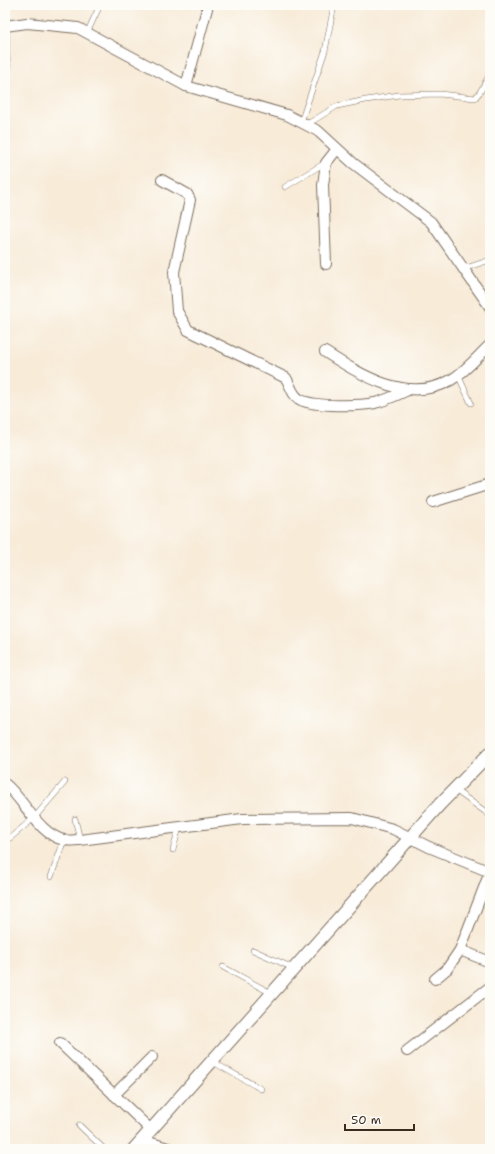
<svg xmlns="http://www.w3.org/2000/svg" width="495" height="1154" font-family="'Shantell Sans',sans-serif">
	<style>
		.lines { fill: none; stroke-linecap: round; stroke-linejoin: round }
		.service-casing { stroke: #7d6e5f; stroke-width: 6 }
		.minor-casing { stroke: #7d6e5f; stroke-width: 12 }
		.tertiary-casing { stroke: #7d6e5f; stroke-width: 14 }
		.service { stroke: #fff; stroke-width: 5 }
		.minor { stroke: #fff; stroke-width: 10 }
		.tertiary { stroke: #fff; stroke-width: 12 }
	</style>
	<rect width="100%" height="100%" fill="#fdfcf7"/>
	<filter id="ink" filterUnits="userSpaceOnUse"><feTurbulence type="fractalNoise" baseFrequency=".025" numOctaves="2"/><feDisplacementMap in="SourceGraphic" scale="8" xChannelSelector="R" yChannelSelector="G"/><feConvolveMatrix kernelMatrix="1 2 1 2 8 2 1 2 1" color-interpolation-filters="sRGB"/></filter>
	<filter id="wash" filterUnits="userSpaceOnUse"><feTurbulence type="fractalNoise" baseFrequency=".012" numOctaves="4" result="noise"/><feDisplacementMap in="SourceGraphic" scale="16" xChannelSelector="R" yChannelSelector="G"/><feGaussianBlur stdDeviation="0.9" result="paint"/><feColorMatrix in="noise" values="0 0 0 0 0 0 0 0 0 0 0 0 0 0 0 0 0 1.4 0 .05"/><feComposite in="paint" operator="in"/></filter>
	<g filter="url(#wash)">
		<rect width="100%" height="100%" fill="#f8ebd8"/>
	</g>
	<g filter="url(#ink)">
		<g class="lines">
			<g class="service-casing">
				<g id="service">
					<path d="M325,5L333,8"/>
					<path d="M87,33L100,5"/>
					<path d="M5,100L8,79L6,26"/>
					<path d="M301,122L325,51L334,5"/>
					<path d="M306,125L337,106L366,100L399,95L440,94L475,98L480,92L490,74"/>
					<path d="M285,187L325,163"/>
					<path d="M463,269L490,260"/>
					<path d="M458,375L471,403"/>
					<path d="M455,790L490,815"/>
					<path d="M75,819L80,840"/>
					<path d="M10,838L34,818L65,782"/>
					<path d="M173,850L179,827"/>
					<path d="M51,877L64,840"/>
					<path d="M253,950L293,968"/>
					<path d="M223,967L271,993"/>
					<path d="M213,1062L261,1089"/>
					<path d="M79,1125L104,1149"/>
				</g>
			</g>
			<g class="minor-casing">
				<g id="minor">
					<path d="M5,26L27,23L78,28L186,86L287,115L318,131L353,163L431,222L490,307"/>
					<path d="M186,86L208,5"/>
					<path d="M162,180L187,194L190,200L174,272L177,311L188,330L286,378C291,386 292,396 301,400C315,407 360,406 375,403C387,400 399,394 410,389"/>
					<path d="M326,264L323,185L326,163L337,149"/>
					<path d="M325,352C361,375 408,405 451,380C466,371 478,356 490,345"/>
					<path d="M433,502L490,484"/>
					<path d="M5,784C24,799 38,834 64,840C69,841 75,840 80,840L242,819L352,818L393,829L429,847L490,872"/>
					<path d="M460,950L490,962"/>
					<path d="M435,979L447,969L460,950L490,872"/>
					<path d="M60,1043L151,1130"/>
					<path d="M407,1051L490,987"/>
					<path d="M114,1095L152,1057"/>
					<path d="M142,1140L171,1149"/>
				</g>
			</g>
			<g class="tertiary-casing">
				<path id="tertiary" d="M134,1149L440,804L490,753"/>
			</g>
			<use href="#service" class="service"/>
			<use href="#minor" class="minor"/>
			<use href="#tertiary" class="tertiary"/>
		</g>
	</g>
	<rect width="495" height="1154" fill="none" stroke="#fdfcf7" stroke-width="20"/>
	<path d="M345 1124v6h69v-6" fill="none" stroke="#3b2a1e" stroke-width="2"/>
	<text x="351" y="1124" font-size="12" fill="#3b2a1e" stroke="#fdfcf7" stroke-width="3" paint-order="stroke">50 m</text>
</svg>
